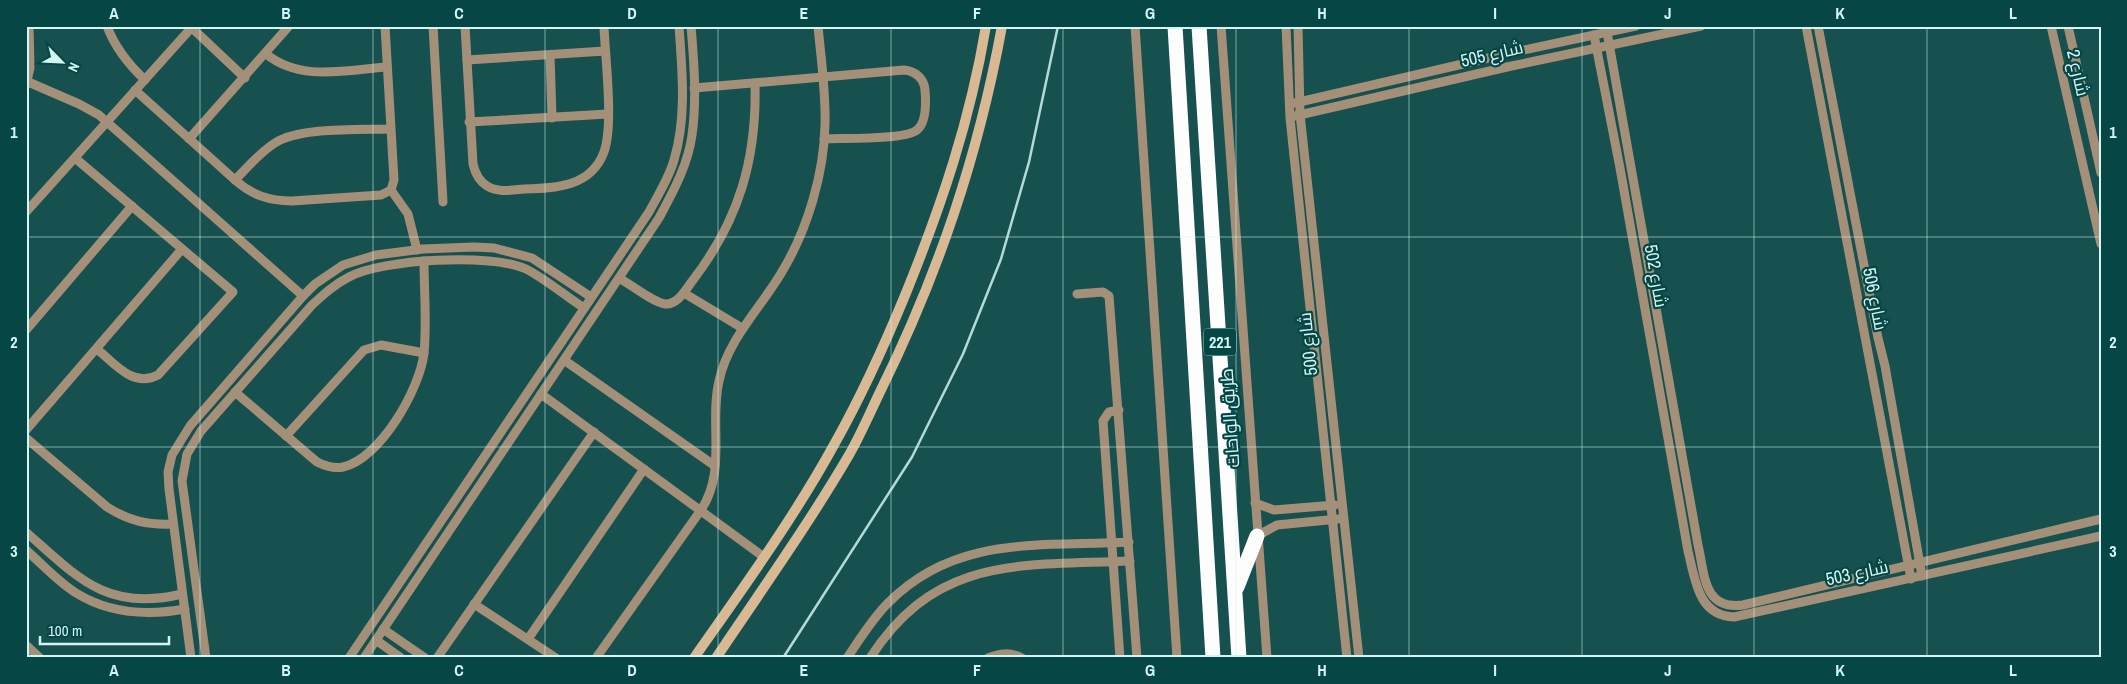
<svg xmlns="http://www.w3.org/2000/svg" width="2127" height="684" font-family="'Archivo Narrow',Cairo,sans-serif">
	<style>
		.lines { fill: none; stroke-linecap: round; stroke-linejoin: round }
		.street { stroke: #a49079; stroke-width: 9 }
		.secondary { stroke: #d8b994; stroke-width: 10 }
		.highway { stroke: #fdfdfd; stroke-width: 15 }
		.rail { stroke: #b2dad8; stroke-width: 2.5 }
		.grid { fill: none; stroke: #d2f6f4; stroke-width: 1; stroke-opacity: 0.55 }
		.labels { text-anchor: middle; stroke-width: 4.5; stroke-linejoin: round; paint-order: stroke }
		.shield { fill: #064644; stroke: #95c1bf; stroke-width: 1 }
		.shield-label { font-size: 16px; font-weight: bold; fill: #d2f6f4 }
		.street-label { font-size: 18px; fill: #d2f6f4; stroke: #064644 }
		.neatline { fill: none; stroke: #d2f6f4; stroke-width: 2 }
		.grid-label { font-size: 16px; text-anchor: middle; font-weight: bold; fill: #d2f6f4 }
	</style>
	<rect width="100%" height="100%" fill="#17514f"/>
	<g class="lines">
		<g class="street">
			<path d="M107,26C115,48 128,64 145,80"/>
			<path d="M433,26L443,202"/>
			<path d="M465,26L473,164C475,173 479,181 487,186C498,193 512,190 524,189C556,188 591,187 604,152C614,124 605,57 604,26"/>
			<path d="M1135,26L1177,658"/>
			<path d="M1221,26L1267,658"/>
			<path d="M1286,26L1290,118L1347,658"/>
			<path d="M1298,26L1300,114L1359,658"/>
			<path d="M1806,26L1911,579"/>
			<path d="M1818,26L1878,338L1885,366L1922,576"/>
			<path d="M2051,26L2101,244"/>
			<path d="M2068,26L2101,173"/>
			<path d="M192,28L245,78"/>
			<path d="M1607,32L1698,545C1705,575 1703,610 1743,605L2101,519"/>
			<path d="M1594,35L1620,168L1688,551C1695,579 1698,616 1734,617L2101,536"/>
			<path d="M266,54C301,82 345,70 387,67"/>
			<path d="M550,55L552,118"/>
			<path d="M467,60L605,51"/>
			<path d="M26,81L79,104L99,115L303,296"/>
			<path d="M26,85L30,68L29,26"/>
			<path d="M694,88L904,70C915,71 924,78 925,90C926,102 927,122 917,130C906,140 842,138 824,139"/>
			<path d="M135,90L235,180C252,195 269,201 292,201L381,195L391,190L394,180L385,26"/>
			<path d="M1295,103L1510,53L1636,26"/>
			<path d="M1295,116L1507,67L1701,26"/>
			<path d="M469,122L608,114"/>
			<path d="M189,139L289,26"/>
			<path d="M75,158L233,292L158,375C133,388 115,364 97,349"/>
			<path d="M235,180C247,168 260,152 275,143C299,127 360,130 390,129"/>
			<path d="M391,190L408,214L417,250"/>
			<path d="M26,212L193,26"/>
			<path d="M619,278C630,284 654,303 665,304C678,305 686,289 693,280C739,220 757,159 755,83"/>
			<path d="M684,293L742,328"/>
			<path d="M1077,294L1103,292L1109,296L1137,658"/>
			<path d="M26,330L132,206"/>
			<path d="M564,360L715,466"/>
			<path d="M235,392L317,462C325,466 334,469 343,467C380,459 420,389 424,353C427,323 424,291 424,261"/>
			<path d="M541,394L764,557"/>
			<path d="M1119,410L1109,412L1103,421L1120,658"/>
			<path d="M26,430L182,249"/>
			<path d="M286,436L364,350L381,345L424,353"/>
			<path d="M26,438L107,507C129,521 147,525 173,524"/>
			<path d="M1255,503L1274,510L1335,505"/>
			<path d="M26,532C78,578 107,612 182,594"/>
			<path d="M1257,536L1277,525L1338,519"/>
			<path d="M26,550C42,564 58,582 76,593C110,614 147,616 185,609"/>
			<path d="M474,604L556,658"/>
			<path d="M383,629L425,658"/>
			<path d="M528,639L644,469"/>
			<path d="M376,640L401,658"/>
			<path d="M26,645L40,658"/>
			<path d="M191,658L169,489L168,472L172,455L190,426L303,296L315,284L343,265L376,255L423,249L474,247L494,248L532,258L591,297"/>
			<path d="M206,658L182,481L187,454L201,431L312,305C324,294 335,284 349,277C382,259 492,253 526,269C544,278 567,297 584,308"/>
			<path d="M349,658L649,212C658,195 669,178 674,160C687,117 682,70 679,26"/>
			<path d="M364,658L659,218C673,192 688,165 692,135C697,100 694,62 691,26"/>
			<path d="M437,658L594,432"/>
			<path d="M596,658L701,510C727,471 709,424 719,381C728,338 762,307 783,270C808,228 824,173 825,125C826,92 821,59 818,26"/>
			<path d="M847,658C860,639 872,619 888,603C956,534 1042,547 1129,542"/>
			<path d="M870,658C937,554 1022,566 1130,561"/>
			<path d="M988,658C1000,653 1010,652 1022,658"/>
		</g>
		<g class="secondary">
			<path d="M694,658C743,588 794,518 835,443C862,395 885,344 906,293C942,204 970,121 986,26"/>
			<path d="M716,658C761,591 808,525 849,455C860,436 869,415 879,394C938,275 978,157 1002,26"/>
		</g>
		<g class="highway">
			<path d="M1175,26L1213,658"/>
			<path d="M1199,26L1239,658"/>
			<path d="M1237,587L1257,536"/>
		</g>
		<path class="rail" d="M783,658L912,457L963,354L1001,259L1029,162L1058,26"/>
	</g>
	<path class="grid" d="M200,26V658M373,26V658M545,26V658M718,26V658M891,26V658M1063,26V658M1236,26V658M1409,26V658M1582,26V658M1754,26V658M1927,26V658M26,237H2101M26,447H2101"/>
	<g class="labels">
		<rect class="shield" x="1204" y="328.5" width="32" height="27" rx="4"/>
		<g class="shield-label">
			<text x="1220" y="348">221</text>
		</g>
		<g class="street-label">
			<text transform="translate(1492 54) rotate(-13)" y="6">شارع 505</text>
			<text transform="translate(2078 73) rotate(77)" y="6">شارع 2</text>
			<text transform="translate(1656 276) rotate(80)" y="6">شارع 502</text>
			<text transform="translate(1875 299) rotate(79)" y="6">شارع 506</text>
			<text transform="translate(1308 344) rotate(-96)" y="6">شارع 500</text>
			<text transform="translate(1230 418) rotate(-94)" y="6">طريق الواحات</text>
			<text transform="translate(1857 573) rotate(-12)" y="6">شارع 503</text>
		</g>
	</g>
	<rect width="2127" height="684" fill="none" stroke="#064644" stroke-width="55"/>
	<g transform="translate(62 62) rotate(114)" stroke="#064644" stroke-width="4" paint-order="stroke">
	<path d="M0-4L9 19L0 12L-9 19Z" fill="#d2f6f4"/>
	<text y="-8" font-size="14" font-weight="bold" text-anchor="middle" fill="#d2f6f4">N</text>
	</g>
	<path d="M40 636v8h129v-8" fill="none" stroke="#d2f6f4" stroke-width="2.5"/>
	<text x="48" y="636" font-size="15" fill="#d2f6f4" stroke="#064644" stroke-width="4" paint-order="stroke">100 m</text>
	<rect x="28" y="28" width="2072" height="628" class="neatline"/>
	<g class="grid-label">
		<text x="114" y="19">A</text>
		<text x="286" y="19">B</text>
		<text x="459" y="19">C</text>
		<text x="632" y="19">D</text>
		<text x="804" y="19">E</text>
		<text x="977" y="19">F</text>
		<text x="1150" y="19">G</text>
		<text x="1322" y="19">H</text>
		<text x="1495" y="19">I</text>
		<text x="1668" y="19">J</text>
		<text x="1840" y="19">K</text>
		<text x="2013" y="19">L</text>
		<text x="14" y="138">1</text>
		<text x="2113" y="138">1</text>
		<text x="14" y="348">2</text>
		<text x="2113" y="348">2</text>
		<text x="14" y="557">3</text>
		<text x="2113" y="557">3</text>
		<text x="114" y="676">A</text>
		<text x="286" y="676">B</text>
		<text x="459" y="676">C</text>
		<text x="632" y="676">D</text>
		<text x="804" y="676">E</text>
		<text x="977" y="676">F</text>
		<text x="1150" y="676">G</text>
		<text x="1322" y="676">H</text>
		<text x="1495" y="676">I</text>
		<text x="1668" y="676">J</text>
		<text x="1840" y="676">K</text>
		<text x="2013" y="676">L</text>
	</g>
</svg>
